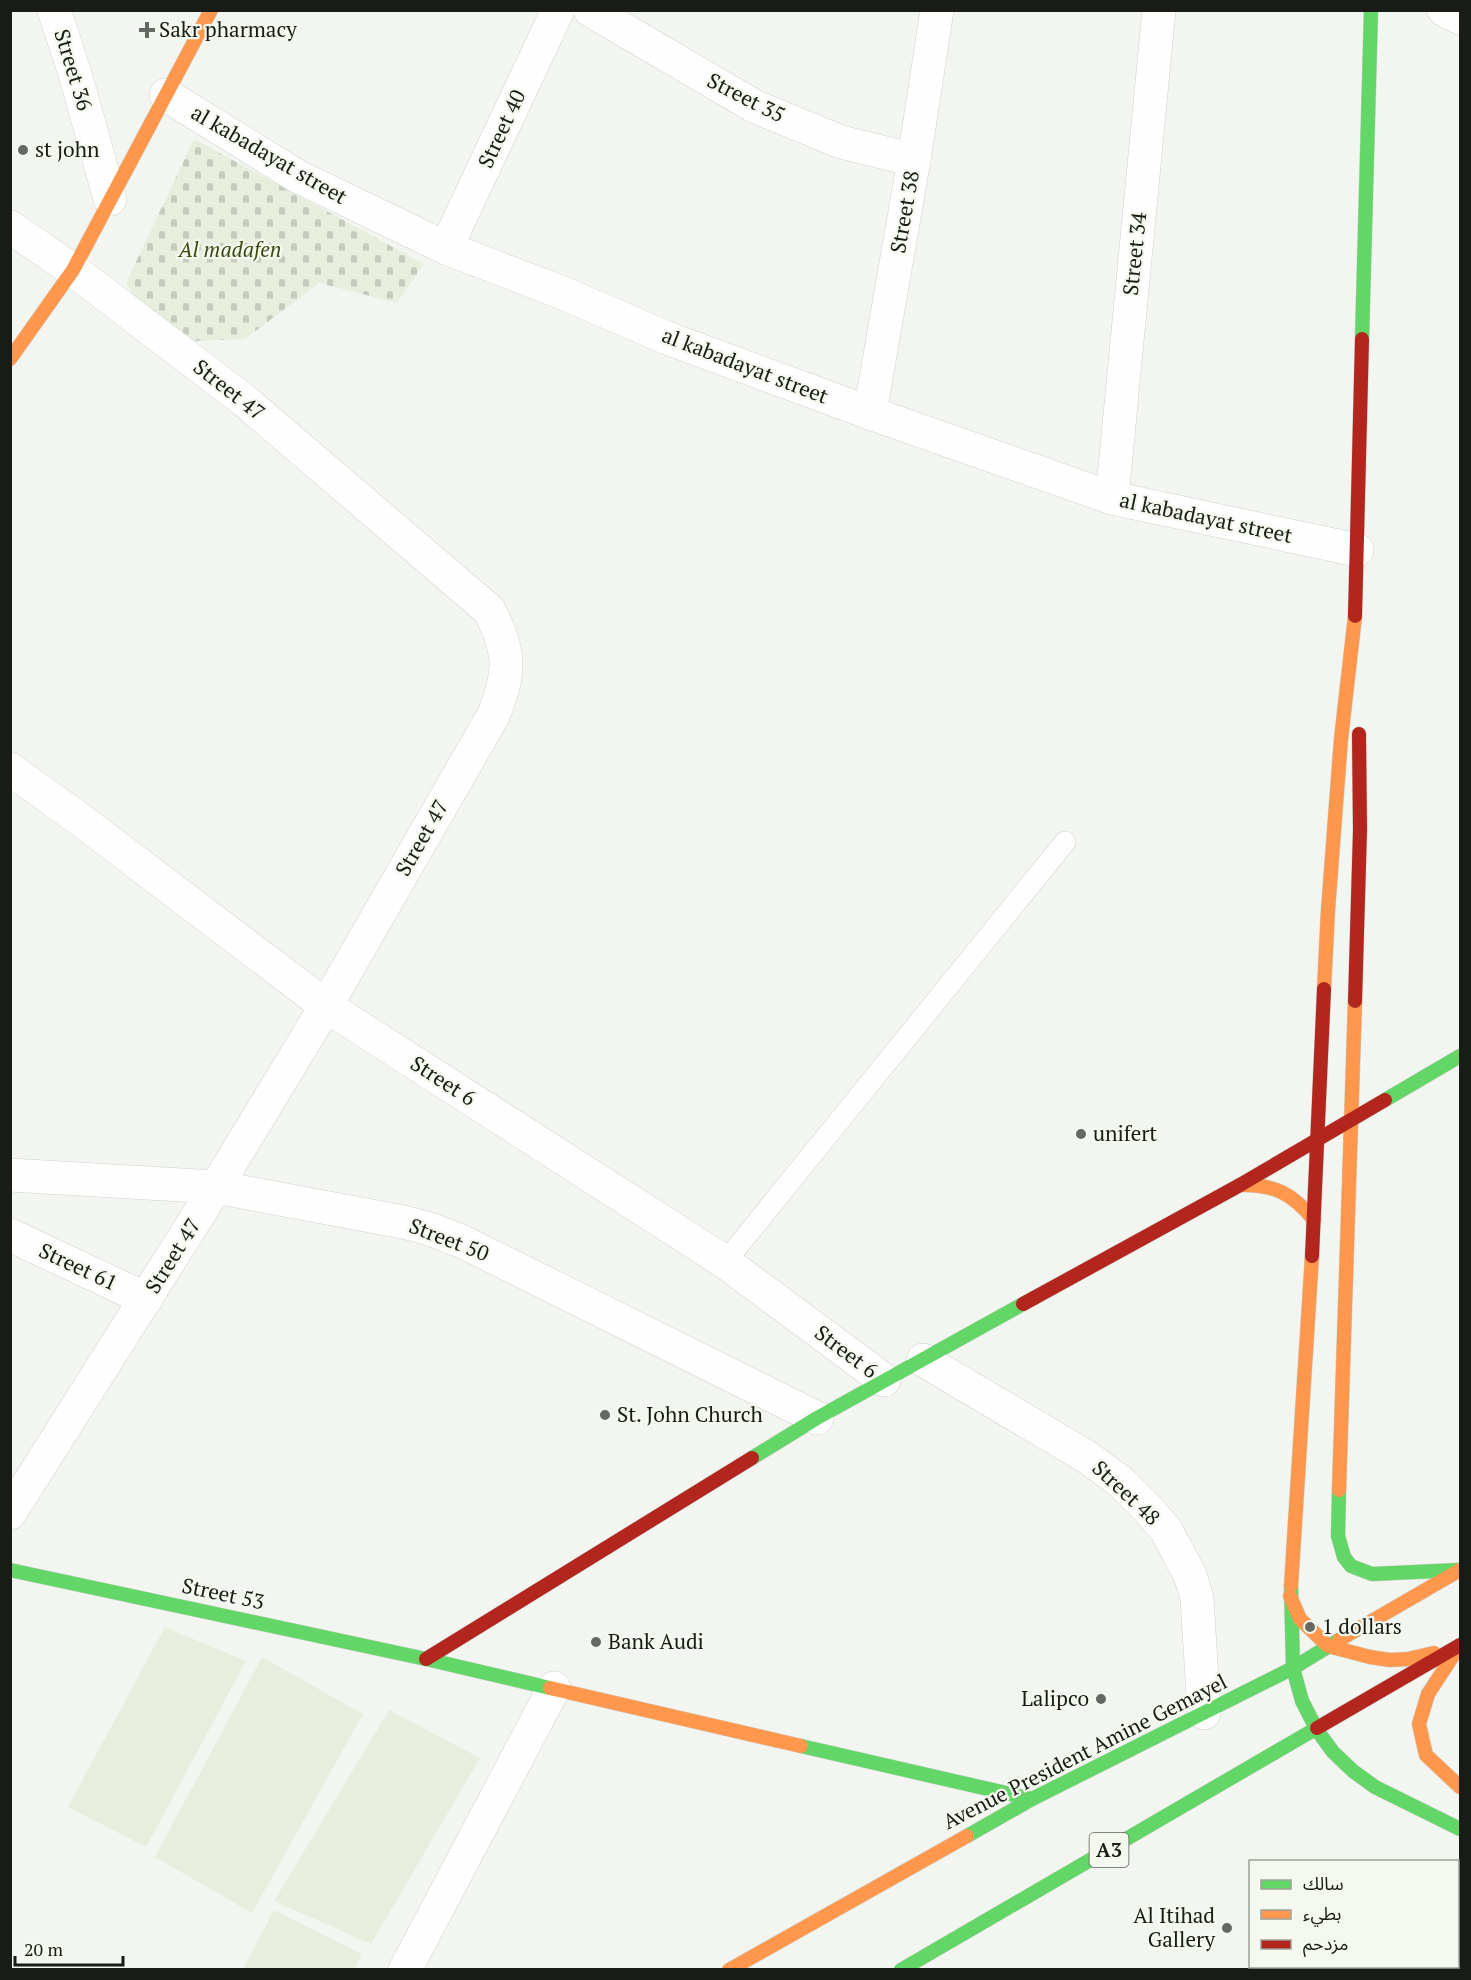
<svg xmlns="http://www.w3.org/2000/svg" width="1471" height="1980" font-family="'PT Serif','Noto Sans Arabic',serif">
	<style>
		.cemetery { fill: url(#cemetery-stones) }
		.pitch { fill: #e8eedd }
		.lines { fill: none; stroke-linecap: round; stroke-linejoin: round }
		.lane-casing { stroke: #cfd2cd; stroke-width: 22 }
		.street-casing { stroke: #cfd2cd; stroke-width: 34 }
		.fast-casing { stroke: #cfd2cd; stroke-width: 15 }
		.slow-casing { stroke: #cfd2cd; stroke-width: 15 }
		.jam-casing { stroke: #cfd2cd; stroke-width: 15 }
		.lane { stroke: #fdfefd; stroke-width: 21 }
		.street { stroke: #fdfefd; stroke-width: 33 }
		.fast { stroke: #63d668; stroke-width: 14 }
		.slow { stroke: #ff974d; stroke-width: 14 }
		.jam { stroke: #b3261e; stroke-width: 14 }
		.poi-dot { fill: #656863; stroke: #f4f8ee; stroke-width: 2 }
		.labels { text-anchor: middle; stroke-width: 4.5; stroke-linejoin: round; paint-order: stroke }
		.shield { fill: #f4f8ee; stroke: #5b5d58; stroke-width: 1.5 }
		.shield-label { font-size: 20px; font-weight: bold; fill: #191b17 }
		.poi-label { font-size: 21px; fill: #191b17; stroke: #f4f8ee; text-anchor: start }
		.street-label { font-size: 21px; fill: #191b17; stroke: #f4f8ee }
		.park-label { font-size: 21px; font-style: italic; fill: #39490f; stroke: #f4f8ee }
	</style>
	<defs>
		<pattern id="cemetery-stones" width="16" height="16" patternUnits="userSpaceOnUse" patternTransform="scale(1.5)"><rect width="16" height="16" fill="#e8eedd"/><path d="M2 7V4a2 2 0 0 1 4 0v3zM10 15v-3a2 2 0 0 1 4 0v3z" fill="#c6ccbd"/></pattern>
	</defs>
	<rect width="100%" height="100%" fill="#f3f6f0"/>
	<path class="cemetery" d="M194,139L424,264L397,303L319,283L245,339L194,341L146,316L126,283Z"/>
	<g class="pitch">
		<path d="M165,1627L246,1661L146,1847L68,1807Z"/>
		<path d="M262,1657L363,1714L252,1913L155,1857Z"/>
		<path d="M389,1710L480,1758L371,1944L274,1901Z"/>
		<path d="M274,1910L362,1954L354,1969H243Z"/>
	</g>
	<g class="lines">
		<g class="lane-casing">
			<path id="lane" d="M725,1262L1065,842"/>
		</g>
		<g class="street-casing">
			<g id="street">
				<path d="M54,10L76,77L110,199"/>
				<path d="M590,10L754,106L841,142L914,160"/>
				<path d="M1444,10L1460,18"/>
				<path d="M166,95L297,176L446,248L563,293L667,338L870,413L1112,498L1357,550"/>
				<path d="M10,227L73,270L245,401L489,610C511,652 511,673 493,716L326,1006L216,1187L10,1513"/>
				<path d="M446,248L558,10"/>
				<path d="M870,413L914,160L937,10"/>
				<path d="M1112,498L1159,10"/>
				<path d="M10,769L78,818L326,1006L725,1262L884,1380"/>
				<path d="M10,1175L216,1187L403,1222L427,1228L461,1241L817,1418"/>
				<path d="M10,1235L146,1299"/>
				<path d="M923,1360L1087,1457L1121,1482L1149,1510L1166,1530L1190,1575L1197,1598L1204,1713"/>
				<path d="M405,1970L554,1688"/>
			</g>
		</g>
		<g class="fast-casing">
			<g id="fast">
				<path d="M1362,339L1371,10"/>
				<path d="M1385,1100L1460,1056"/>
				<path d="M752,1458L817,1418L1023,1304"/>
				<path d="M1339,1490L1338,1536L1344,1557L1351,1566L1372,1574L1459,1570"/>
				<path d="M10,1570L426,1659L550,1688"/>
				<path d="M1291,1586L1293,1668L1302,1701L1317,1730L1333,1752L1353,1771L1375,1787L1460,1829"/>
				<path d="M801,1746L1032,1799"/>
				<path d="M967,1836L1032,1799L1293,1668L1339,1640"/>
				<path d="M901,1970L1317,1728"/>
			</g>
		</g>
		<g class="slow-casing">
			<g id="slow">
				<path d="M10,359L73,270L211,10"/>
				<path d="M1324,989L1328,910L1341,739L1355,616"/>
				<path d="M1240,1185C1274,1184 1292,1193 1314,1220"/>
				<path d="M1339,1490L1355,1001"/>
				<path d="M1291,1586L1312,1256"/>
				<path d="M1290,1596L1300,1619L1328,1646L1370,1657L1390,1660L1408,1659L1434,1653"/>
				<path d="M1339,1640L1460,1570"/>
				<path d="M1460,1645L1428,1694L1419,1724L1426,1755L1460,1787"/>
				<path d="M550,1688L801,1746"/>
				<path d="M729,1970L967,1836"/>
			</g>
		</g>
		<g class="jam-casing">
			<g id="jam">
				<path d="M1355,616L1362,339"/>
				<path d="M1355,1001L1360,830L1359,734"/>
				<path d="M1312,1256L1324,989"/>
				<path d="M1023,1304L1240,1185L1385,1100"/>
				<path d="M426,1659L752,1458"/>
				<path d="M1317,1728L1460,1645"/>
			</g>
		</g>
		<use href="#lane" class="lane"/>
		<use href="#street" class="street"/>
		<use href="#fast" class="fast"/>
		<use href="#slow" class="slow"/>
		<use href="#jam" class="jam"/>
	</g>
	<g class="poi-dot">
		<path d="M144 21h6v6h6v6h-6v6h-6v-6h-6v-6h6z"/>
		<circle cx="23" cy="150" r="6"/>
		<circle cx="1081" cy="1134" r="6"/>
		<circle cx="605" cy="1415" r="6"/>
		<circle cx="1310" cy="1627" r="6"/>
		<circle cx="596" cy="1642" r="6"/>
		<circle cx="1101" cy="1699" r="6"/>
		<circle cx="1227" cy="1928" r="6"/>
	</g>
	<g class="labels">
		<rect class="shield" x="1089.5" y="1833" width="39" height="34" rx="4.5"/>
		<g class="shield-label">
			<text x="1109" y="1857">A3</text>
		</g>
		<g class="poi-label">
			<text x="159" y="37">Sakr pharmacy</text>
			<text x="35" y="157">st john</text>
			<text x="1093" y="1141">unifert</text>
			<text x="617" y="1422">St. John Church</text>
			<text x="1322" y="1634">1 dollars</text>
			<text x="608" y="1649">Bank Audi</text>
			<text x="1089" y="1706" text-anchor="end">Lalipco</text>
			<text x="1215" y="1923" text-anchor="end">Al Itihad<tspan x="1215" dy="24">Gallery</tspan></text>
		</g>
		<g class="street-label">
			<text transform="translate(73 70) rotate(73)" y="7">Street 36</text>
			<text transform="translate(746 98) rotate(27)" y="7">Street 35</text>
			<text transform="translate(502 129) rotate(-65)" y="7">Street 40</text>
			<text transform="translate(269 155) rotate(30)" y="7">al kabadayat street</text>
			<text transform="translate(905 212) rotate(-80)" y="7">Street 38</text>
			<text transform="translate(1135 254) rotate(-84)" y="7">Street 34</text>
			<text transform="translate(745 366) rotate(21)" y="7">al kabadayat street</text>
			<text transform="translate(229 390) rotate(38)" y="7">Street 47</text>
			<text transform="translate(1206 518) rotate(12)" y="7">al kabadayat street</text>
			<text transform="translate(422 838) rotate(-60)" y="7">Street 47</text>
			<text transform="translate(443 1081) rotate(33)" y="7">Street 6</text>
			<text transform="translate(449 1240) rotate(21)" y="7">Street 50</text>
			<text transform="translate(173 1256) rotate(-58)" y="7">Street 47</text>
			<text transform="translate(78 1267) rotate(25)" y="7">Street 61</text>
			<text transform="translate(846 1352) rotate(37)" y="7">Street 6</text>
			<text transform="translate(1126 1493) rotate(43)" y="7">Street 48</text>
			<text transform="translate(223 1594) rotate(12)" y="7">Street 53</text>
			<text transform="translate(1085 1752) rotate(-27)" y="7">Avenue President Amine Gemayel</text>
		</g>
		<g class="park-label">
			<text x="230" y="257">Al madafen</text>
		</g>
	</g>
	<rect width="1471" height="1980" fill="none" stroke="#191b17" stroke-width="24"/>
	<rect x="1249" y="1860" width="210" height="108" fill="#f4f8ee" stroke="#9ca098" stroke-width="1.5"/>
	<rect x="1261" y="1880" width="30" height="9" fill="#63d668" stroke="#9ca098" stroke-width="1.5"/>
	<text x="1303" y="1890" font-size="18" fill="#191b17">سالك</text>
	<rect x="1261" y="1910" width="30" height="9" fill="#ff974d" stroke="#9ca098" stroke-width="1.5"/>
	<text x="1303" y="1920" font-size="18" fill="#191b17">بطيء</text>
	<rect x="1261" y="1940" width="30" height="9" fill="#b3261e" stroke="#9ca098" stroke-width="1.5"/>
	<text x="1303" y="1950" font-size="18" fill="#191b17">مزدحم</text>
	<path d="M15 1956v9h108v-9" fill="none" stroke="#191b17" stroke-width="3"/>
	<text x="24" y="1956" font-size="18" fill="#191b17" stroke="#f4f8ee" stroke-width="4.5" paint-order="stroke">20 m</text>
</svg>
